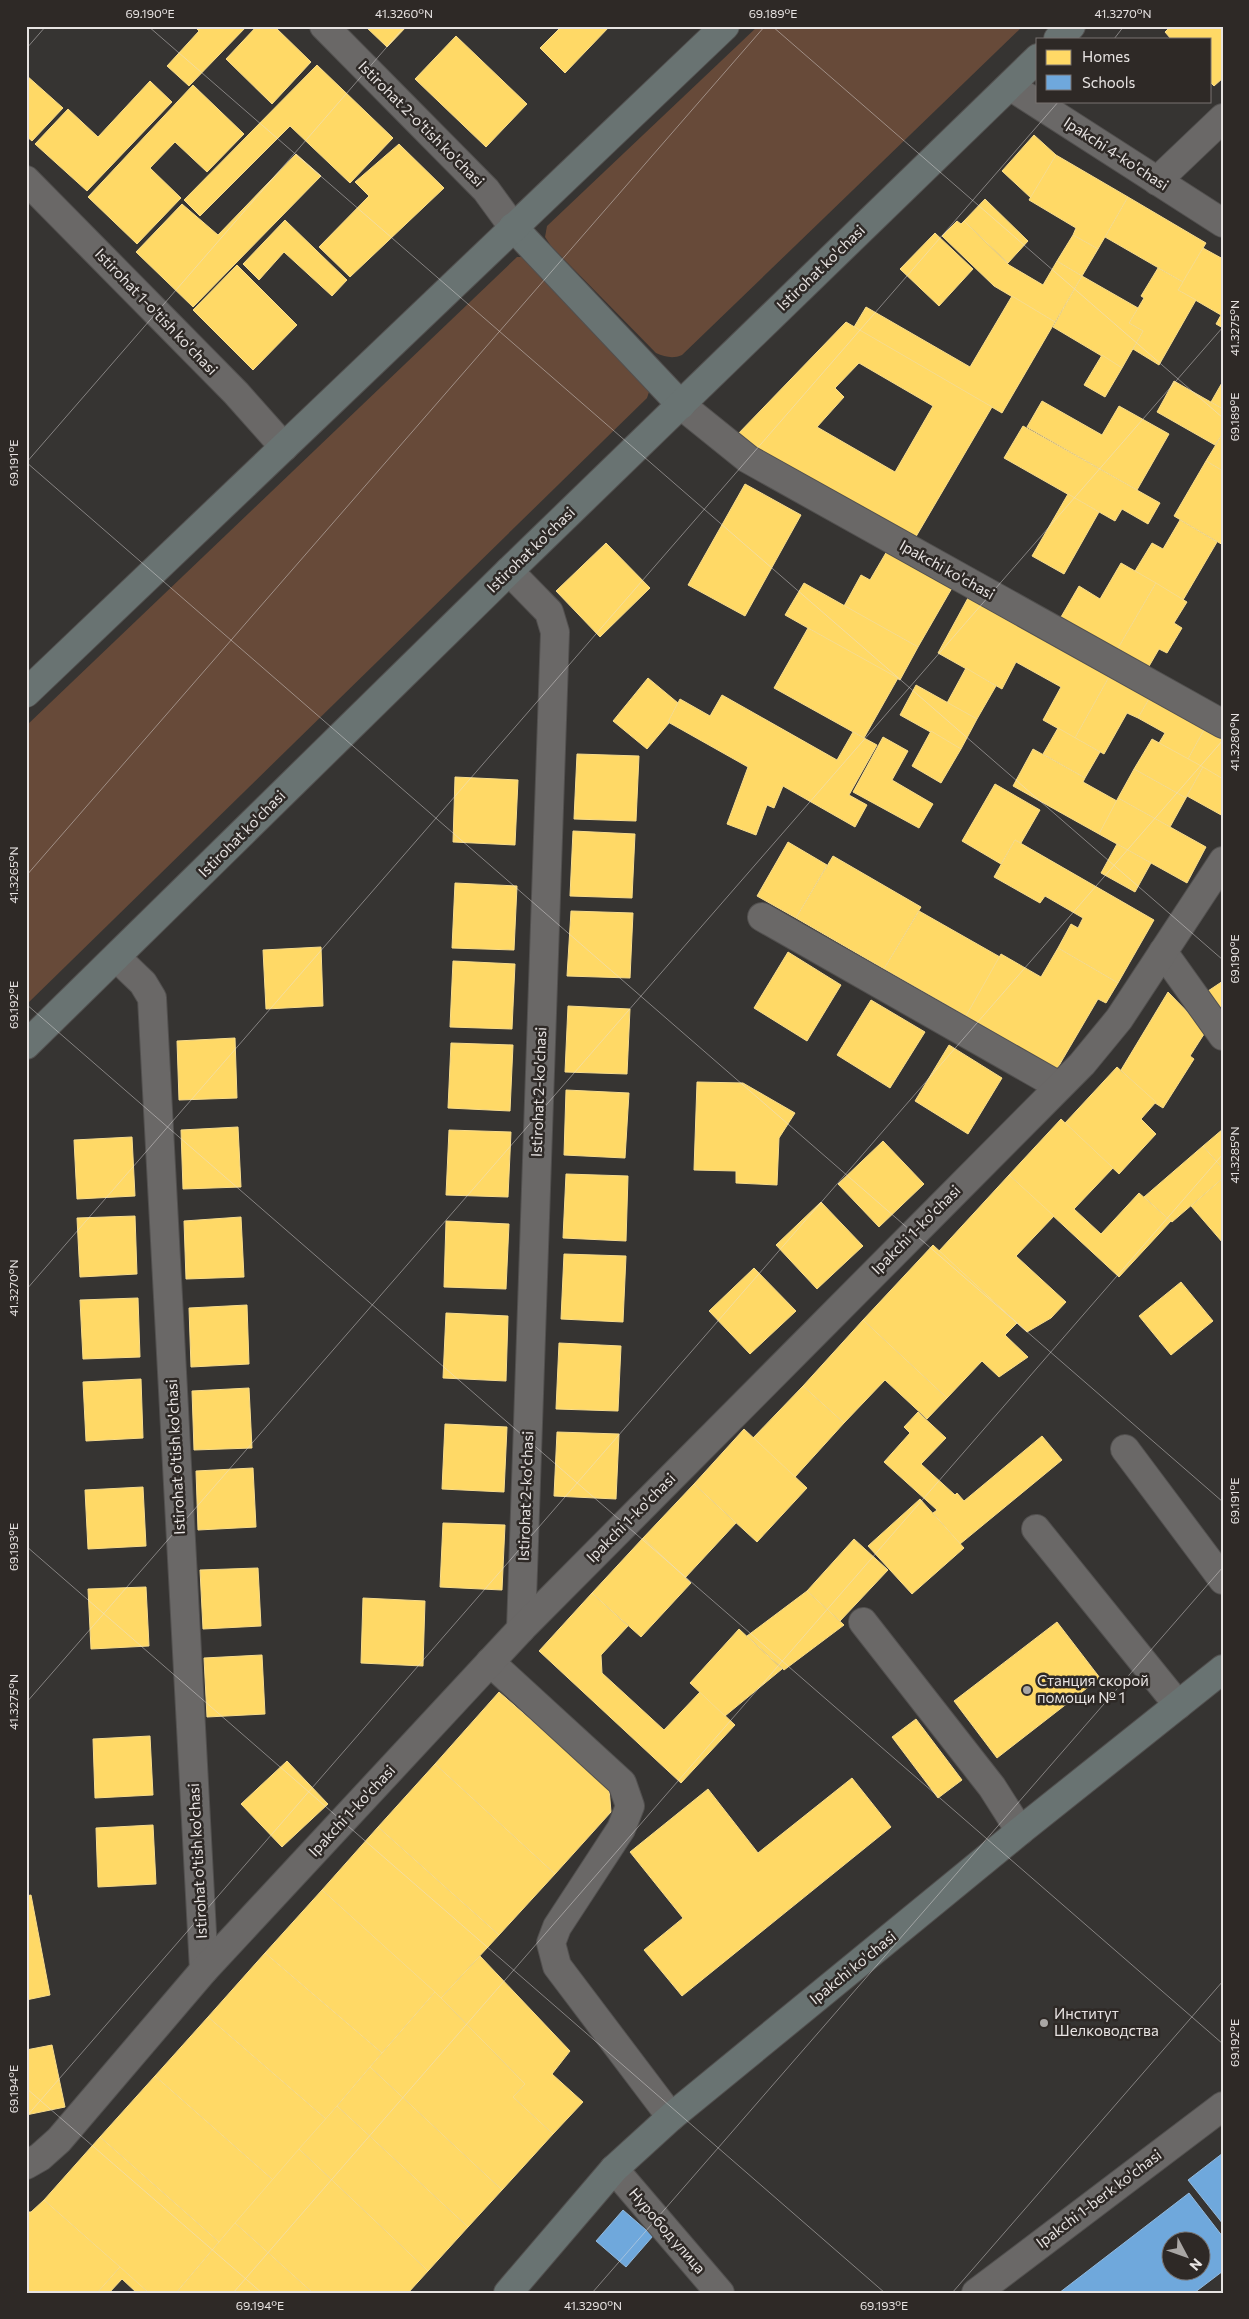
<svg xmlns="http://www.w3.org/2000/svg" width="1249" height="2319" font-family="Commissioner,sans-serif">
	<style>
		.green { fill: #674a39 }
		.homes { fill: #ffd966; stroke: #f8dc8b; fill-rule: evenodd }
		.schools { fill: #6fa8dc; stroke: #93bade; fill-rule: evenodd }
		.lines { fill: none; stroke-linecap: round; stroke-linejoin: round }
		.minor-casing { stroke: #52504f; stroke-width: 30 }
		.major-casing { stroke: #52504f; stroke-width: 30 }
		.minor { stroke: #6a6867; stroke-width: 28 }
		.major { stroke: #697372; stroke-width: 28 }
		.ticks { fill: none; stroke: #e7e3e2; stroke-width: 1; stroke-opacity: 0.45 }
		.poi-dot { fill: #a9a6a4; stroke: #2e2926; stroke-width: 2 }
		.labels { text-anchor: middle; stroke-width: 5; stroke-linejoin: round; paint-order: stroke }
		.street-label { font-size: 15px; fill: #e7e3e2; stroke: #2e2926 }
		.poi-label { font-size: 15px; fill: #e7e3e2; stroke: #2e2926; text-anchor: start }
		.neatline { fill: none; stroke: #e7e3e2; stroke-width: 2 }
		.ticks-label { font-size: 12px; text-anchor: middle; fill: #e7e3e2 }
	</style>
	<rect width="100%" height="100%" fill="#363432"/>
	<g class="green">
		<path d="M758,26H1023L682,355C673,359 665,357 656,353L551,246L545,237L547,226Z"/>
		<path d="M517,257H524L646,381L649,392L647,398L26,1005V726Z"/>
	</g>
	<g class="homes">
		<path d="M194,26H247L189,86L167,66L199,31Z"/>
		<path d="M257,26H274L311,62L272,104L226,59Z"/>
		<path d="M365,26H407L387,47Z"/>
		<path d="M562,26H610L565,73L540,48Z"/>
		<path d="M1171,26H1223V78L1214,86L1210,82V39H1171L1165,32Z"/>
		<path d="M456,36L527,104L486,147L415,79Z"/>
		<path d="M317,65L393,138L350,183L290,126L200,216L184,200Z"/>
		<path d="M26,75L63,108L32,141L26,136Z"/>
		<path d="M150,81L172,102L87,191L35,144L68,109L98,137Z"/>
		<path d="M193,85L244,134L207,172L175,142L150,168L181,198L137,244L88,197Z"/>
		<path d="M1034,135L1056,155L1031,198L1002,171Z"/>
		<path d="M399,144L444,188L350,277L319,247L369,196L355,182Z"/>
		<path d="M296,154L321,176L193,307L136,252L182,204L218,235Z"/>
		<path d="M1056,155L1128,197L1098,249L1073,235L1076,228L1029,200Z"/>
		<path d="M1128,197L1206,243L1183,282L1105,237Z"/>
		<path d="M985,199L1028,241L1008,263L964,221Z"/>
		<path d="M285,220L347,280L332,296L284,252L259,280L243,264Z"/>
		<path d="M957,221L961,224L964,221L1009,265L1043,285L1057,261L1082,276L1055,322L994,286L942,236Z"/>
		<path d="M935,233L973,269L939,306L900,269Z"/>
		<path d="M1073,235L1098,249L1082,276L1057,261Z"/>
		<path d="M1203,248L1223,259V328L1216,324L1221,315L1178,290Z"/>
		<path d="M237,265L297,325L253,370L193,310Z"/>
		<path d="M1158,268L1183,282L1178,290L1196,300L1159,365L1133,349L1143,331L1129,323L1144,298L1141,296Z"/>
		<path d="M1082,276L1138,308L1129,323L1143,331L1122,368L1053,327Z"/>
		<path d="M1012,296L1055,322L1002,413L854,327L866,307L970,367Z"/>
		<path d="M846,322L992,407L914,540L736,436ZM859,363L933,406L895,472L817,427L844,397L835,388Z"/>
		<path d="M1102,355L1122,368L1105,397L1084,385Z"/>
		<path d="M1174,381L1223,409V433L1215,445L1157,412Z"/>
		<path d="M1223,381V409L1211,402Z"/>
		<path d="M1042,401L1102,435L1119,406L1169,434L1137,490L1027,427Z"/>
		<path d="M1023,426L1160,503L1148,524L1122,509L1115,521L1004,458Z"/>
		<path d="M1223,433V471L1206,461Z"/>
		<path d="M1206,461L1223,471V545L1174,516Z"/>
		<path d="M745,484L801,515L745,616L688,585Z"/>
		<path d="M1068,494L1099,512L1064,574L1032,556Z"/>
		<path d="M1180,520L1217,542L1183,600L1135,571L1152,543L1163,549Z"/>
		<path d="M606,543L650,588L600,637L556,591Z"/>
		<path d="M887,551L952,588L918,647L844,606L861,575L870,580Z"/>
		<path d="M1121,563L1156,583L1117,650L1061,617L1079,586L1100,599Z"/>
		<path d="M804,583L918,647L900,680L785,615Z"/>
		<path d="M1156,583L1187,602L1174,623L1182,628L1167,653L1159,649L1148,668L1117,650Z"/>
		<path d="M968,598L1109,677L1075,738L1043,720L1061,687L1016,662L1002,689L938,653Z"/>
		<path d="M808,628L898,678L864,738L774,688Z"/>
		<path d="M966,668L996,686L977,719L947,703Z"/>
		<path d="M1109,677L1149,699L1138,718L1127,713L1104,754L1075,738Z"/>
		<path d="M648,678L678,703L668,722L669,723L647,749L613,721Z"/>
		<path d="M916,685L977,719L961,749L900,715Z"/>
		<path d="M722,695L837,760L853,732L877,745L849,795L867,805L855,827L783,786L774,808L767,805L756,835L727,824L748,767L668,722L680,699L710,716Z"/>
		<path d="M1149,699L1204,730L1188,759L1159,743L1165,733L1138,718Z"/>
		<path d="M1058,728L1100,752L1085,778L1043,754Z"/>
		<path d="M1204,730L1223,740V779L1188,759Z"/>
		<path d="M931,731L961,749L941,783L912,766Z"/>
		<path d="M883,737L908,751L892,780L933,804L919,828L853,792Z"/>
		<path d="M1152,739L1203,767L1186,798L1134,769Z"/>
		<path d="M1033,749L1085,778L1083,782L1117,801L1099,834L1013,786Z"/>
		<path d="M577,754L639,756L636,821L574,819Z"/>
		<path d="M1203,767L1223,779V816L1187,796Z"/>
		<path d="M1134,769L1186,798L1170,827L1118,798Z"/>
		<path d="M455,777L518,780L515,845L453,842Z"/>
		<path d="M995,784L1040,810L1021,843L1015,840L1001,864L962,841Z"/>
		<path d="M1118,798L1206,847L1187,883L1099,834Z"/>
		<path d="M573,831L635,834L632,898L570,896Z"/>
		<path d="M1015,840L1154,920L1118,983L1058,948L1071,924L1078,928L1083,918L1045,896L1040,903L994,877Z"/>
		<path d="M788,842L827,865L796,918L757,896Z"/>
		<path d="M1117,844L1151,863L1135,892L1101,873Z"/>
		<path d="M833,856L921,907L884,969L796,918Z"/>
		<path d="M455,883L517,886L514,950L452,948Z"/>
		<path d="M571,911L633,913L630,978L567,976Z"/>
		<path d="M919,911L1000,957L966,1016L884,969Z"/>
		<path d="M321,947L323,1006L266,1009L263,950Z"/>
		<path d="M1058,948L1118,983L1106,1003L1098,999L1057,1069L966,1016L1001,954L1041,977Z"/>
		<path d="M788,952L841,985L807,1041L754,1008Z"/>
		<path d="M453,961L515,964L512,1029L450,1027Z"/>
		<path d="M1223,981V1011L1208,991Z"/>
		<path d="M1168,992L1206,1031L1190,1056L1194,1059L1163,1108L1155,1103L1121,1070Z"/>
		<path d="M871,1000L925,1032L890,1088L837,1055Z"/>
		<path d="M568,1006L630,1009L627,1074L565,1072Z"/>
		<path d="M235,1038L237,1098L179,1100L177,1041Z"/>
		<path d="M451,1043L513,1045L510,1111L448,1108Z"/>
		<path d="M949,1045L1002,1078L968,1134L915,1101Z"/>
		<path d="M1117,1067L1156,1102L1141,1119L1156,1134L1119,1174L1065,1123Z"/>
		<path d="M697,1082L743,1083L795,1113L779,1138L777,1185L736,1183V1171L694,1170Z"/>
		<path d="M566,1090L629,1093L625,1158L564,1155Z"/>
		<path d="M1061,1119L1113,1168L1074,1209L1101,1234L1139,1193L1171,1221L1119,1277L1009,1175Z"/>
		<path d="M238,1127L241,1187L183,1189L181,1130Z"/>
		<path d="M1223,1129V1169L1203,1146Z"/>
		<path d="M449,1130L511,1132L508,1197L446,1195Z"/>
		<path d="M132,1137L135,1196L77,1199L74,1140Z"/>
		<path d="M883,1141L924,1184L879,1227L838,1184Z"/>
		<path d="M1203,1146L1223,1169V1178L1172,1222L1144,1197Z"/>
		<path d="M566,1174L628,1176L626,1241L563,1238Z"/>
		<path d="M1009,1175L1054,1216L1016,1256L1066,1302L1051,1318L1027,1332L939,1251Z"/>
		<path d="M1223,1178V1243L1191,1206Z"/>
		<path d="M821,1202L863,1246L817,1289L776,1245Z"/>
		<path d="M135,1216L137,1274L80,1277L77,1218Z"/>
		<path d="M241,1217L244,1277L186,1279L184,1221Z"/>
		<path d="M446,1221L509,1224L506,1289L444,1287Z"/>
		<path d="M933,1245L1017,1323L1005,1335L1028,1357L999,1377L982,1361L947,1398L863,1320Z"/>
		<path d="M564,1254L626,1256L623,1322L561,1319Z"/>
		<path d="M754,1268L796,1311L750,1354L709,1311Z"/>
		<path d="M1181,1282L1213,1321L1171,1355L1139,1316Z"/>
		<path d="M138,1298L140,1357L83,1359L80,1300Z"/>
		<path d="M247,1305L249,1364L191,1367L189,1308Z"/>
		<path d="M446,1313L508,1316L506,1381L443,1378Z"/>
		<path d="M863,1320L947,1398L927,1419L885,1380L844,1423L803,1386Z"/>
		<path d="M559,1343L621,1346L618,1411L556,1409Z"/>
		<path d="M141,1379L143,1438L86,1441L83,1382Z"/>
		<path d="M803,1386L844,1423L795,1477L753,1438Z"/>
		<path d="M249,1388L252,1448L194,1450L192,1391Z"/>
		<path d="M918,1412L946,1438L921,1464L955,1495L957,1493L964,1501L1042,1436L1062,1460L960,1544L933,1513L937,1510L884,1462L910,1433L904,1427Z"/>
		<path d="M445,1424L507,1427L504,1492L442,1489Z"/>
		<path d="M744,1429L807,1488L757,1542L694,1484Z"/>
		<path d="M557,1432L619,1434L616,1499L554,1496Z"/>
		<path d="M253,1468L256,1527L198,1530L196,1471Z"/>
		<path d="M694,1484L736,1523L685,1578L643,1538Z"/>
		<path d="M143,1487L146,1546L88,1549L85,1490Z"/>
		<path d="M920,1499L964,1548L912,1594L868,1546Z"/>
		<path d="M443,1523L505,1525L502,1590L440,1587Z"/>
		<path d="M643,1538L691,1583L641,1637L592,1593Z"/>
		<path d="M854,1539L888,1570L840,1621L807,1591Z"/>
		<path d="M258,1568L261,1626L203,1629L200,1570Z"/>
		<path d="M146,1587L149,1646L91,1649L88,1589Z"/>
		<path d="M807,1591L844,1625L784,1670L747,1636Z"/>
		<path d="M592,1593L628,1626L601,1655L602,1673L664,1730L700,1692L735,1725L681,1783L539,1651Z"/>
		<path d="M363,1598L425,1601L423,1666L361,1663Z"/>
		<path d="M1057,1622L1100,1678L997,1758L954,1701Z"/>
		<path d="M739,1629L782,1669L725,1716L690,1683Z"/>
		<path d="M262,1655L265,1714L207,1717L204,1658Z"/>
		<path d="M499,1692L609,1788L611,1812L555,1874L435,1764Z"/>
		<path d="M916,1719L962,1780L938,1798L892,1737Z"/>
		<path d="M150,1736L153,1795L95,1798L93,1739Z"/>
		<path d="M287,1761L328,1804L282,1847L241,1804Z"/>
		<path d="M435,1764L555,1874L499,1935L378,1827Z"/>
		<path d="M852,1778L891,1827L682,1996L644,1950L683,1918L630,1852L708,1789L758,1853Z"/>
		<path d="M153,1825L156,1884L98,1887L96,1828Z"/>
		<path d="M378,1827L499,1935L441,1998L322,1890Z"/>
		<path d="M322,1890L435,1992L382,2053L265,1953Z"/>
		<path d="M31,1895L50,1995L26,2000V1896Z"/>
		<path d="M265,1953L382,2053L326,2119L208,2017Z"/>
		<path d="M480,1956L570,2051L552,2074L583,2102L553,2134L513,2097L525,2084L441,1998Z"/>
		<path d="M435,1992L525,2084L513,2097L553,2134L502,2190L370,2067Z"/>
		<path d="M208,2017L326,2119L273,2180L155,2076Z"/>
		<path d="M52,2045L65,2107L26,2115V2050Z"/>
		<path d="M370,2067L502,2190L468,2227L337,2106Z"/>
		<path d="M155,2076L273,2180L219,2242L100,2137Z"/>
		<path d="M337,2106L468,2227L428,2271L299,2149Z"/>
		<path d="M100,2137L219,2242L176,2293H149L44,2200Z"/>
		<path d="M299,2149L428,2271L408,2293H313L235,2223Z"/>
		<path d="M44,2200L120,2267L97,2293H26V2212H31Z"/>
		<path d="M235,2223L313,2293H176Z"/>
		<path d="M120,2267L149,2293H137L122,2279L109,2293H97Z"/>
	</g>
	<g class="schools">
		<path d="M1223,2153V2224L1188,2180Z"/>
		<path d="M1189,2193L1223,2237V2271L1194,2293H1059ZM1172,2242H1202V2272H1172Z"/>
		<path d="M623,2210L653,2236L626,2267L596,2241Z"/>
	</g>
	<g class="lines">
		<g class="minor-casing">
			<g id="minor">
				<path d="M324,26L486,190L513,227"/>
				<path d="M1010,86L1223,223"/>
				<path d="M26,180L236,393L284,447"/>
				<path d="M1157,181L1223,118"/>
				<path d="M681,405L748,459L1223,724"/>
				<path d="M509,571L549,612L555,632L521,1629"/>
				<path d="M762,917L1059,1086"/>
				<path d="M1163,952L1223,1036"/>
				<path d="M117,958L143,983L152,998L204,1970"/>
				<path d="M1125,1449L1223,1580"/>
				<path d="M1036,1529L1178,1705"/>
				<path d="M863,1622L992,1787L1020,1831"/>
				<path d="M490,1662L622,1783L630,1806L621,1829L557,1927L551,1943L557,1966L671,2117"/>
				<path d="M26,2165L40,2157L59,2140L204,1970L521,1629L1082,1064L1119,1019L1223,861"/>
				<path d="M614,2169L720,2293"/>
				<path d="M976,2293L1223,2106"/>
			</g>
		</g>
		<g class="major-casing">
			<g id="major">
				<path d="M1058,39L1071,26"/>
				<path d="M513,227L681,405"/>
				<path d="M26,693L725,26"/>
				<path d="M26,1045L509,571L1038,58"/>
				<path d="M508,2293L614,2169L671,2117L1020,1831L1223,1669"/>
			</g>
		</g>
		<use href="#minor" class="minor"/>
		<use href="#major" class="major"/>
	</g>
	<path class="ticks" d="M148,26L1223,960M772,26L1223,418M1114,39L1124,26M26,49L46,26M26,462L1223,1502M26,463L405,26M26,876L765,26M26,1004L1223,2044M26,1290L1059,101M26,1546L885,2293M26,1703L1223,327M26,2088L262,2293M26,2117L1223,740M233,2293L1223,1154M592,2293L1223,1567M952,2293L1223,1981"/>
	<g class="poi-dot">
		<circle cx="1027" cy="1690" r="5"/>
		<circle cx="1044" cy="2023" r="5"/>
	</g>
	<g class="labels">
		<g class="street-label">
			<text transform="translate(421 124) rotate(45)" y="5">Istirohat 2-o'tish ko'chasi</text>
			<text transform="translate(1116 154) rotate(33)" y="5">Ipakchi 4-ko'chasi</text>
			<text transform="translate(821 268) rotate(-44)" y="5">Istirohat ko'chasi</text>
			<text transform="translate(156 312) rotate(46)" y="5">Istirohat 1-o'tish ko'chasi</text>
			<text transform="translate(531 550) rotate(-44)" y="5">Istirohat ko'chasi</text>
			<text transform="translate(947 570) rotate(29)" y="5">Ipakchi ko'chasi</text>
			<text transform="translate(242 834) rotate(-45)" y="5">Istirohat ko'chasi</text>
			<text transform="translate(539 1092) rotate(-88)" y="5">Istirohat 2-ko'chasi</text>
			<text transform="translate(916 1230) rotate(-45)" y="5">Ipakchi 1-ko'chasi</text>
			<text transform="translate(176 1457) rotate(-93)" y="5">Istirohat o'tish ko'chasi</text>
			<text transform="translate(526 1496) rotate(-88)" y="5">Istirohat 2-ko'chasi</text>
			<text transform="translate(631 1518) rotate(-45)" y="5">Ipakchi 1-ko'chasi</text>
			<text transform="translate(352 1811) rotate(-47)" y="5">Ipakchi 1-ko'chasi</text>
			<text transform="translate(198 1861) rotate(-93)" y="5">Istirohat o'tish ko'chasi</text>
			<text transform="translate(853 1968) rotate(-39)" y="5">Ipakchi ko'chasi</text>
			<text transform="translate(1099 2199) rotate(-37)" y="5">Ipakchi 1-berk ko'chasi</text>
			<text transform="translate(667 2231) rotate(49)" y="5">Нуробод улица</text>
		</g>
		<g class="poi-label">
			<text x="1037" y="1686">Станция скорой<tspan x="1037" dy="17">помощи № 1</tspan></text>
			<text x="1054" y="2019">Институт<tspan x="1054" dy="17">Шелководства</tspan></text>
		</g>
	</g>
	<rect width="1249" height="2319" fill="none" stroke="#2e2926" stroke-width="55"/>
	<rect x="1036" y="38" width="175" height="65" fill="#2e2926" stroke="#787371"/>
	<rect x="1046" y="50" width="25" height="15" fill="#ffd966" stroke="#787371"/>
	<text x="1082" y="62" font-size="15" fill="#e7e3e2">Homes</text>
	<rect x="1046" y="75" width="25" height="15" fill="#6fa8dc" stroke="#787371"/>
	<text x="1082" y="88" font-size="15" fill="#e7e3e2">Schools</text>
	<g transform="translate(1186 2256) rotate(131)"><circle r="24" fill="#2e2926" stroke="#787371"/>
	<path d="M0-4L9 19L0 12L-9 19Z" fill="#a9a6a4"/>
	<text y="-8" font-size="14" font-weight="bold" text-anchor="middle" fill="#e7e3e2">N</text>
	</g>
	<rect x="28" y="28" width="1194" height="2264" class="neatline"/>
	<g class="ticks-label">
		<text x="150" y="18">69.190°E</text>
		<text x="404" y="18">41.3260°N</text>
		<text x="773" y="18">69.189°E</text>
		<text x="1123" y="18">41.3270°N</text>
		<text transform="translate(1235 328) rotate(-90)" y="4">41.3275°N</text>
		<text transform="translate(1235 417) rotate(-90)" y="4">69.189°E</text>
		<text transform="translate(14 463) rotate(-90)" y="4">69.191°E</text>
		<text transform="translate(1235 742) rotate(-90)" y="4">41.3280°N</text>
		<text transform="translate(14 875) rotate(-90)" y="4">41.3265°N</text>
		<text transform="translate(1235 959) rotate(-90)" y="4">69.190°E</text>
		<text transform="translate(14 1005) rotate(-90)" y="4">69.192°E</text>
		<text transform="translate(1235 1155) rotate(-90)" y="4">41.3285°N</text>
		<text transform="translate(14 1288) rotate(-90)" y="4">41.3270°N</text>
		<text transform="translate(1235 1501) rotate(-90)" y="4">69.191°E</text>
		<text transform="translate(14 1547) rotate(-90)" y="4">69.193°E</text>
		<text transform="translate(14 1702) rotate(-90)" y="4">41.3275°N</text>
		<text transform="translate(1235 2043) rotate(-90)" y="4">69.192°E</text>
		<text transform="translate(14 2089) rotate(-90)" y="4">69.194°E</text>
		<text x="260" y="2310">69.194°E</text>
		<text x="593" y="2310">41.3290°N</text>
		<text x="884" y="2310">69.193°E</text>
	</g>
</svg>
